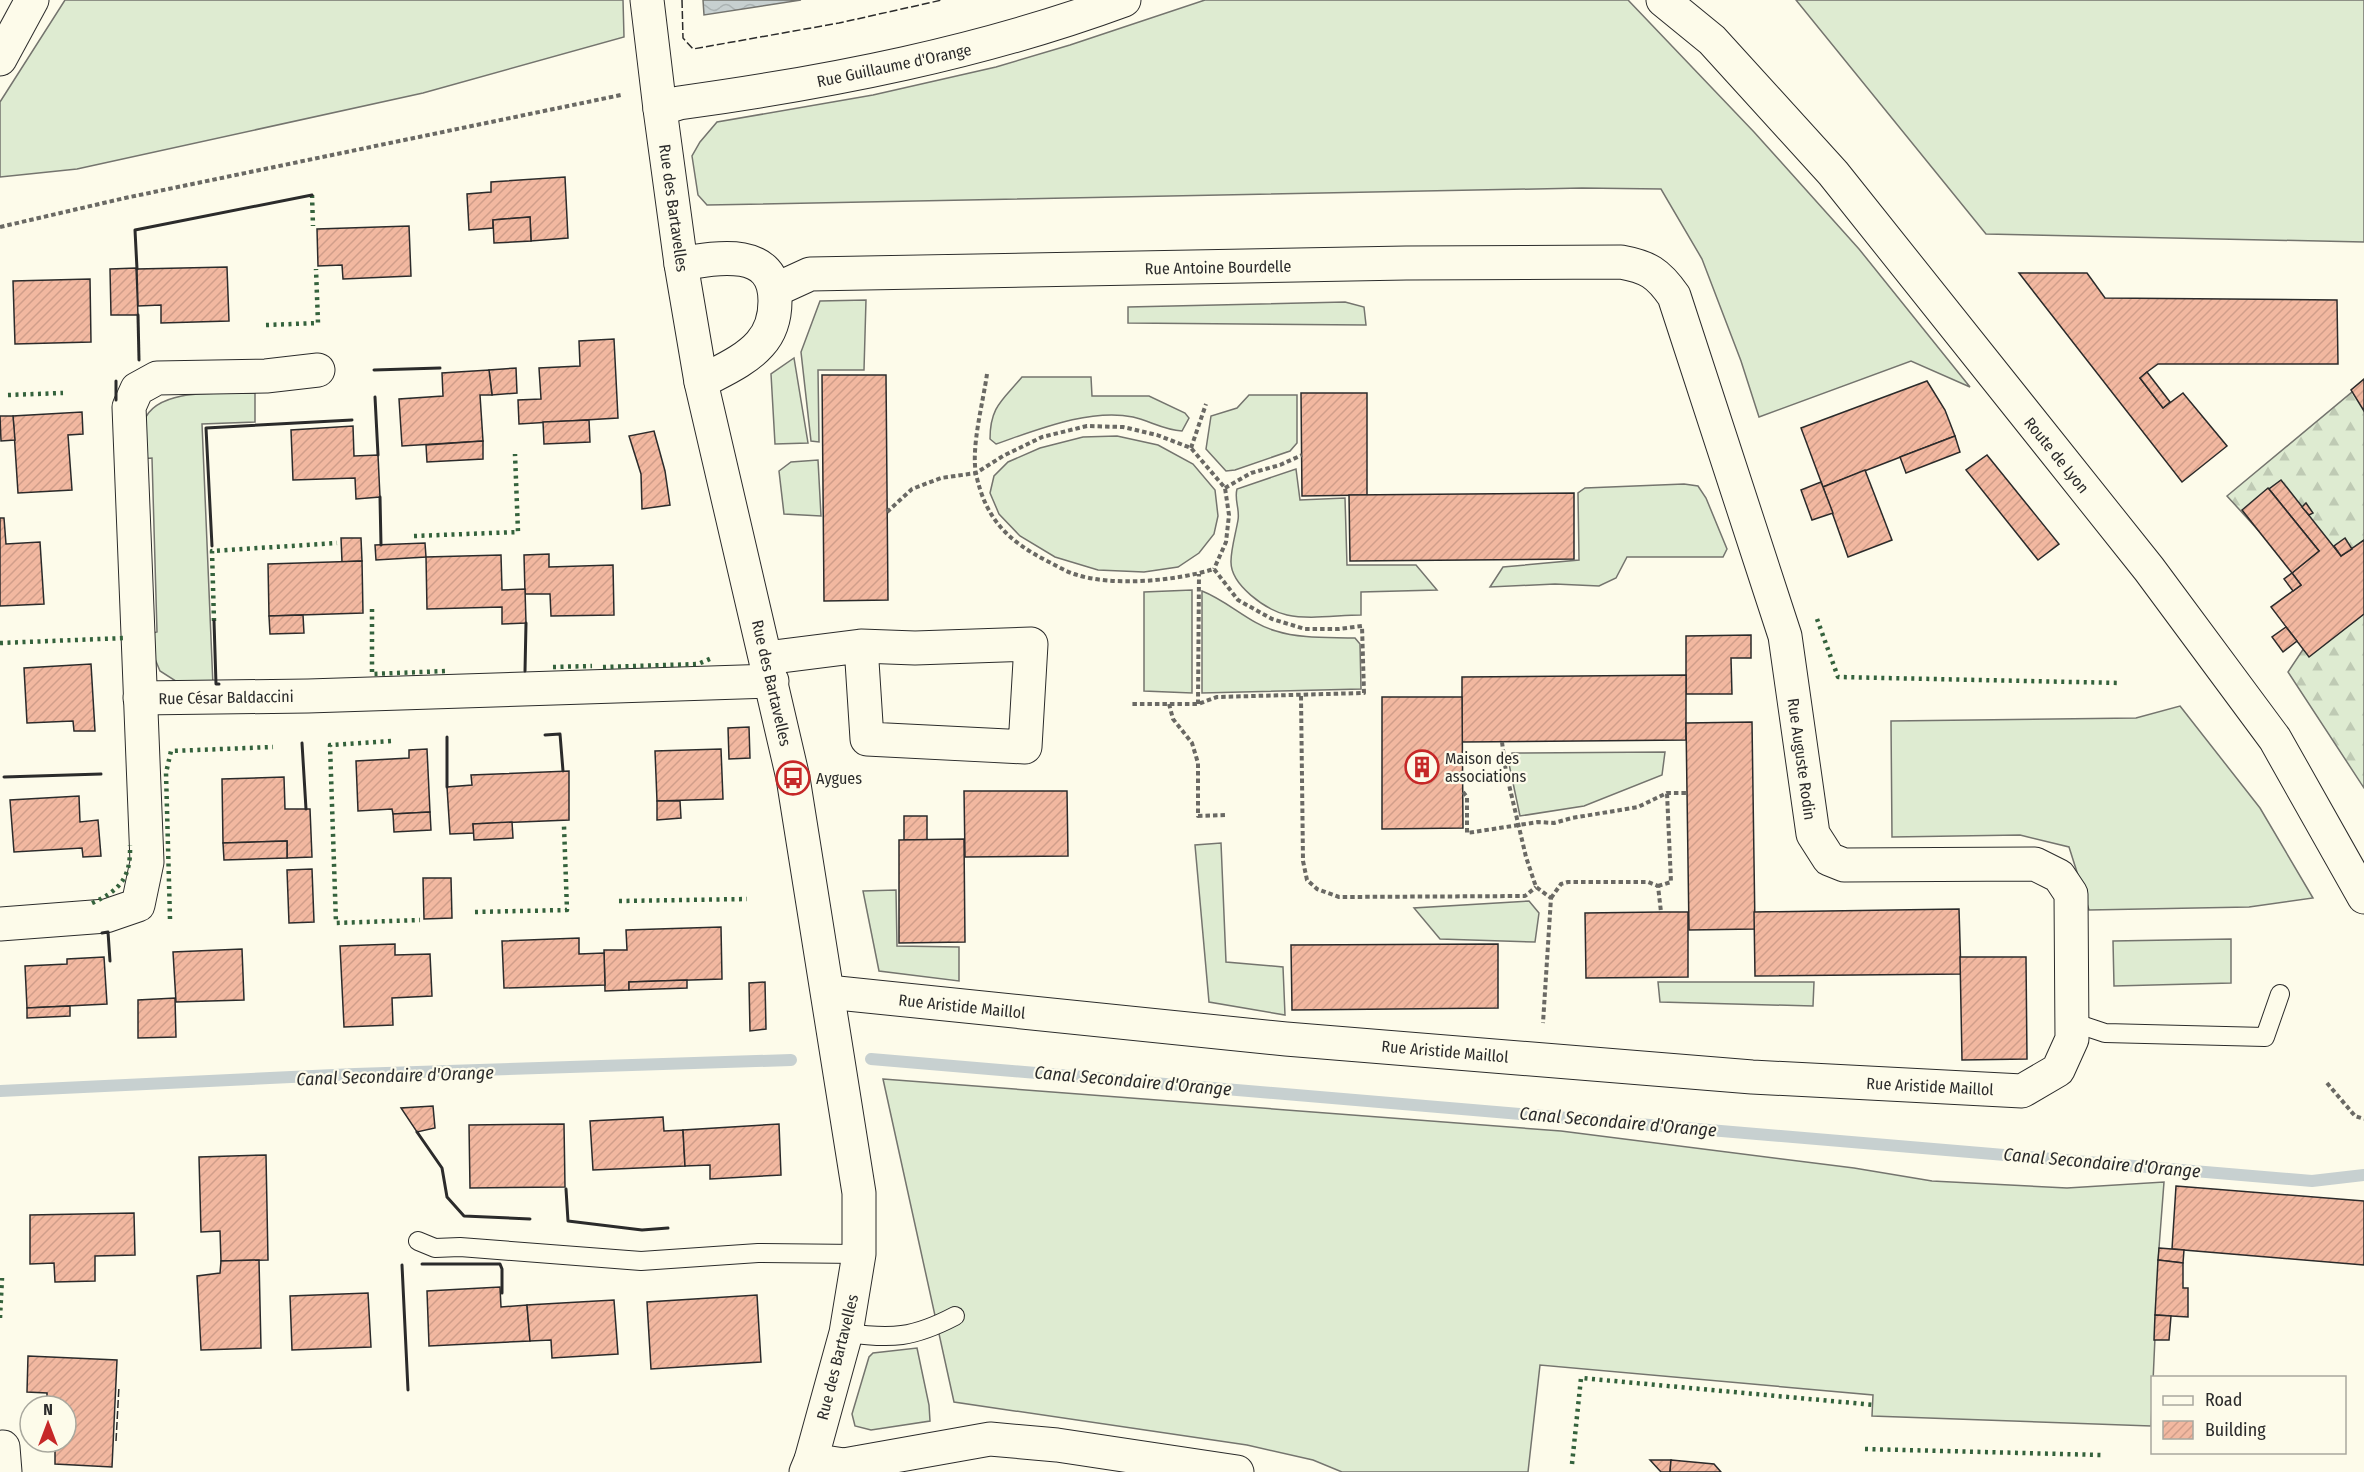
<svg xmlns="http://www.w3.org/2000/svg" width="2364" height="1472" font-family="'Fira Sans Condensed',sans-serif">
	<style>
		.grass { fill: #deebd1; stroke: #74746e; stroke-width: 1.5 }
		.forest { fill: url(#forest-firs); stroke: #74746e; stroke-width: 1.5 }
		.water { fill: url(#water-waves); stroke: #74746e; stroke-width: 1.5 }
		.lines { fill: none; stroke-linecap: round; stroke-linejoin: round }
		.stream { stroke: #c7d0d0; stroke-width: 12 }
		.building { fill: url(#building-hatch); stroke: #2b2b2b; stroke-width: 1.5 }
		.lane-casing { stroke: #2b2b2b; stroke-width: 20 }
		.street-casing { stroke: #2b2b2b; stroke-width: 35 }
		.secondary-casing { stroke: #2b2b2b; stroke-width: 35 }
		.primary-casing { stroke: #2b2b2b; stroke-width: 35 }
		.path { stroke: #6a6964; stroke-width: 4; stroke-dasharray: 4.5 3; stroke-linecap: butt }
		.lane { stroke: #fdfbea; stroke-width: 18 }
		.street { stroke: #fdfbea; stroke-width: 33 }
		.secondary { stroke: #fdfbea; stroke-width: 33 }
		.primary { stroke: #fdfbea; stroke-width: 33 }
		.hedge { stroke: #34623c; stroke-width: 4.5; stroke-dasharray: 3 4.5; stroke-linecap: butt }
		.fence { stroke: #2b2b2b; stroke-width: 1.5; stroke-dasharray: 8 3; stroke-linecap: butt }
		.wall { stroke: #2b2b2b; stroke-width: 3 }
		.labels { text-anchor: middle; stroke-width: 4.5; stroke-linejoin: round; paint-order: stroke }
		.street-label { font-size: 16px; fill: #2b2b2b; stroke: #fdfbea }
		.poi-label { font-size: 16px; fill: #2b2b2b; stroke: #fdfbea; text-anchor: start }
		.water-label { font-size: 18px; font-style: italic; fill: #2b2b2b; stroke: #fdfbea }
	</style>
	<defs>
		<pattern id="forest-firs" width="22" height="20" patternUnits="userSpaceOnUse" patternTransform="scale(1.5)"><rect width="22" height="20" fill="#deebd1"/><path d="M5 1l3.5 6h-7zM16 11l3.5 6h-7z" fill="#bfcab4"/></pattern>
		<pattern id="water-waves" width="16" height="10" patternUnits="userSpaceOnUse" patternTransform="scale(1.5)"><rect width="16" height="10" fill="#c7d0d0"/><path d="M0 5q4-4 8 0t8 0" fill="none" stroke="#abb3b3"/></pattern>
		<pattern id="building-hatch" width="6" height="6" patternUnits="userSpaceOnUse" patternTransform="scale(1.5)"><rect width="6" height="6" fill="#f2b8a0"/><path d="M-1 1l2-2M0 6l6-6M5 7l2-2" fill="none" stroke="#d09e8a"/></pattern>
	</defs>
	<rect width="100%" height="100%" fill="#fdfbea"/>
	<g class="grass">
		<path d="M65,0H623L624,37L423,93L77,169L0,177V102Z"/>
		<path d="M1205,0H1628L1754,132L1859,249L1970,387L1911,361L1759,417L1741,361L1702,259L1661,189L1582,188L707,205L698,195L692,156L700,142L717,122L873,95L996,67L1070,45Z"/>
		<path d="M1796,0H2364V242L1986,234Z"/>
		<path d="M866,300L864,370H818L819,442L811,441L801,352L820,301Z"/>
		<path d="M1345,302L1364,307L1366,325L1128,323V307Z"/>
		<path d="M794,358L808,443L775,444L771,374Z"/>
		<path d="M1022,377H1091L1092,396H1149L1185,413L1189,418L1182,431C1164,430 1150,421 1133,417C1090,408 1037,430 996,444L990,439C990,406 1003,400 1022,377Z"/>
		<path d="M255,393V422L202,424L213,686L185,687L160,671L145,635L157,632L152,458L139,459C141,447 140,432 144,421C157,386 224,394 255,393Z"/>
		<path d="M1249,395H1297V443L1290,451L1235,470L1226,471L1206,449L1211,416L1237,408Z"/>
		<path d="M1117,436L1158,445L1193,464L1215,490L1218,516L1214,534L1199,553L1178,567L1144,572L1098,570L1055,557L1020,536L999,514L990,493L994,476L1008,462L1040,448L1083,437Z"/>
		<path d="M818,460L821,516L784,514L779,471L791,462Z"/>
		<path d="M1296,469L1300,500L1345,498L1347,565H1416L1437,590L1361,592V615C1338,615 1310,620 1287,615C1266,610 1230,585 1231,561C1231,549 1236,532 1238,520C1240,509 1234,500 1237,489Z"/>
		<path d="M1684,484L1698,486L1706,498L1727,549L1723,557H1627L1616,578L1599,586L1555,584L1490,587L1503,567L1579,560L1578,493L1585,488Z"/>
		<path d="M1192,590V693L1144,691V592Z"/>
		<path d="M1202,591C1228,601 1250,624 1276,631C1301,639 1330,637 1355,638L1360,644L1361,689L1202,693Z"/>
		<path d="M2180,706L2260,808L2313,898L2249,907L2089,910L2069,847L2020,835L1892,837L1891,721L2136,718Z"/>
		<path d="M1665,752L1662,775L1584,806L1520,816L1509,764L1512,753Z"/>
		<path d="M1221,843L1226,962L1283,967L1285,1015L1209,1002L1195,845Z"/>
		<path d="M896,890L897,946L959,947V981L879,971L863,891Z"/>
		<path d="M1529,901L1539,913L1535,942L1440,939L1414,908Z"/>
		<path d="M2231,939V983L2114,986L2113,941Z"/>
		<path d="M1658,982H1814L1813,1006L1660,1002Z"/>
		<path d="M883,1079L1561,1131L1854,1168L1932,1181L2067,1188L2164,1182L2159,1248L2151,1426L1872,1416L1873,1395L1540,1365L1528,1472H1342L1313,1460L1247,1445L954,1402Z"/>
		<path d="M917,1348L929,1405L930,1421L871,1430L855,1426L852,1414L869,1357L873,1353Z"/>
	</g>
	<path class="forest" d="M2364,382V788L2288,672L2330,609L2227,496Z"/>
	<path class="water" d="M703,0H801L704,15Z"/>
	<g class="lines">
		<g class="stream">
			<path d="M871,1059L2312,1181L2364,1175"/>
			<path d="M0,1091L355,1074L791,1060"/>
		</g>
	</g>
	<g class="building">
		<path d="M565,177L568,238L531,241L530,217L493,220V228L469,230L467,194L491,192V182Z"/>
		<path d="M530,217L531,241L494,243L493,220Z"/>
		<path d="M409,226L411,276L343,279L342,265L318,266L317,229Z"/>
		<path d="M227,267L229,321L161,323V305L138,306L137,269Z"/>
		<path d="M136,268L138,315H111L110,269Z"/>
		<path d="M2019,273H2087L2105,298L2337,300L2338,364H2158L2147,372L2140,378L2163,408L2183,393L2227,446L2182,482Z"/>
		<path d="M90,279L91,342L15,344L13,281Z"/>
		<path d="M614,339L618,418L519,424L518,400L541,399L539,368L580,366L579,341Z"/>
		<path d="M516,368L517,393L492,395L489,370Z"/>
		<path d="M489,370L492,395H480L483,441L402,446L399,399L443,396L442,373Z"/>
		<path d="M2147,372L2170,402L2163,408L2140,378Z"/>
		<path d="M822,375H886L888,600L824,601Z"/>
		<path d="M2364,379V411L2351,390Z"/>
		<path d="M1927,381L1945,410L1955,436L1823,487L1801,428Z"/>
		<path d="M1301,393H1367V495L1302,496Z"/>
		<path d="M82,412L83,434L68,435L72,490L18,493L13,416Z"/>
		<path d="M0,416H13L15,440L1,441Z"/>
		<path d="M589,420L590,442L544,444L543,422Z"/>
		<path d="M353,426L354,456L378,455L380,497L356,499L355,478L293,480L291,430Z"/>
		<path d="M654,431L665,471L670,505L642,509L641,474L629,436Z"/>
		<path d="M1955,436L1960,452L1906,473L1900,457Z"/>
		<path d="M483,441V459L427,462L426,445Z"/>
		<path d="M1987,455L2059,544L2038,560L1966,470Z"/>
		<path d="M1865,470L1892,540L1848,557L1823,487Z"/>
		<path d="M2281,480L2341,556L2364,540V614L2309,657L2271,607L2301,585L2292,573L2319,551L2269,489Z"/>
		<path d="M1821,482L1833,513L1812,520L1801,490Z"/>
		<path d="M2268,488L2319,551L2292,573L2242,510Z"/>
		<path d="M1574,493V559L1350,561L1349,495Z"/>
		<path d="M2306,503L2313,513L2309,515L2302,507Z"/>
		<path d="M0,518H4L6,544L40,542L44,604L0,606Z"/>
		<path d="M341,538H361L362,561L342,562Z"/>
		<path d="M2345,538L2352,549L2341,556L2334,546Z"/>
		<path d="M425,543L426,557L376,560L375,545Z"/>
		<path d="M549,554V567L613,565L614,615L551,616L550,594H525L524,555Z"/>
		<path d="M501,555L502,590L525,589L526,623L502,624V607L427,609L426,557Z"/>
		<path d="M362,561L363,613L269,616L268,564Z"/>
		<path d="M2292,573L2301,585L2293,591L2284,579Z"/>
		<path d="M303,615L304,633L270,634L269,616Z"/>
		<path d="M2286,627L2297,641L2283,652L2272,637Z"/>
		<path d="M1751,635V658H1731L1732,694H1686V636Z"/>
		<path d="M91,664L95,731H74L73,721L27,723L24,668Z"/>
		<path d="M1686,675V740L1462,742V677Z"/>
		<path d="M1382,697H1462L1463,828L1382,829Z"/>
		<path d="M1752,722L1755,929L1689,930L1686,723Z"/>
		<path d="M749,727L750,758L729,759L728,728Z"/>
		<path d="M427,749L430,812L393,814L392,809L358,811L356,761L409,758V750Z"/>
		<path d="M721,749L723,799L657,801L655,751Z"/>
		<path d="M569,771V820L473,824L474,833L450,834L447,787L472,785L471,775Z"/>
		<path d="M284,777L285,809H310L312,857L287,858V841L223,843L222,779Z"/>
		<path d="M964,791H1067L1068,856L965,857Z"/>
		<path d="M79,796L80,822L98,820L101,856L83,857L82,848L14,852L10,800Z"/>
		<path d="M657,801H680L681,818L657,820Z"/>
		<path d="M430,812L431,830L394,832L393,814Z"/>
		<rect x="904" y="816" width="23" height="24"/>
		<path d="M512,822L513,838L474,840L473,824Z"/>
		<path d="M964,839L965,942L899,943V840Z"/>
		<path d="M287,841V858L224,860L223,843Z"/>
		<path d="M312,869L314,922L289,923L287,870Z"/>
		<path d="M423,878H451L452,918L424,919Z"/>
		<path d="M1959,909L1961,974L1755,976L1754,912Z"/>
		<path d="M1661,912H1688V977L1586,978L1585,913Z"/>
		<path d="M721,927L722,979L629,982V990L605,991L604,950H627L626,930Z"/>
		<path d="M579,938V954L604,953L605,985L504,988L502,941Z"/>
		<path d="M395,944V955L430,954L432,996L392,998L393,1025L344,1027L340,946Z"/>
		<path d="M1498,944V1008L1292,1010L1291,945Z"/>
		<path d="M242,949L244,1000L176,1002L173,952Z"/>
		<path d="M104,957L107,1004L27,1008L25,966L67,964V959Z"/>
		<path d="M1960,957H2026L2027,1059L1962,1060Z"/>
		<path d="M687,980V988L629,990V982Z"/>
		<path d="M765,982L766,1029L750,1031L749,983Z"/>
		<path d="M175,998L176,1037L138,1038V1000Z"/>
		<path d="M70,1006V1016L27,1018V1008Z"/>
		<path d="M433,1106L435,1128L417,1132L401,1108Z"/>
		<path d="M663,1117L664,1131L683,1130L685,1166L593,1170L590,1121Z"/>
		<path d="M564,1124L565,1187L470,1188L469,1125Z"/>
		<path d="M779,1124L781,1175L710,1179V1165L685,1166L683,1130Z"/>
		<path d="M266,1155L268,1260L221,1261L220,1231L201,1232L199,1157Z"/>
		<path d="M2176,1186L2364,1201V1265L2172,1249Z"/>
		<path d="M134,1213L135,1255L95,1256V1281L55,1282L54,1263L30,1264V1215Z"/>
		<path d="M2159,1248L2184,1250L2183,1263L2158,1260Z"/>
		<path d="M259,1260L261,1348L201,1350L197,1276L220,1273L221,1261Z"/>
		<path d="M2158,1260L2183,1263V1288H2188V1317L2155,1315Z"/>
		<path d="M500,1287L501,1307L527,1305L530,1341L429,1346L427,1291Z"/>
		<path d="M368,1293L371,1347L292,1350L290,1296Z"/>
		<path d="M757,1295L761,1362L651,1369L647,1302Z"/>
		<path d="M614,1300L618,1354L552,1358L551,1340L530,1341L527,1305Z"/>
		<path d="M2155,1315L2171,1316L2169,1340H2154Z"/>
		<path d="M28,1356L117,1360L112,1467L55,1464V1443L45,1442H66V1406H47V1393L27,1392Z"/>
		<path d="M1650,1460H1671L1670,1472H1661Z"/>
		<path d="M1671,1460L1714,1464L1721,1472H1670Z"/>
	</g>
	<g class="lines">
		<g class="lane-casing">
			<g id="lane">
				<path d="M2072,1022L2105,1033L2265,1037L2280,994"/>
				<path d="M418,1241L435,1248L460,1247L641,1261L758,1253L859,1254"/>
				<path d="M846,1333C892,1339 913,1338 955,1316"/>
			</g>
		</g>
		<g class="street-casing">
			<g id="street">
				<path d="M647,0L660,109"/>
				<path d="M0,59L32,0"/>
				<path d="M681,264C719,257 775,247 775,301C775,317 770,333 760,344C745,361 721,371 701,382"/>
				<path d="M775,290L810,274L1406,263L1621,262C1648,267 1658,273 1674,296L1785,636L1813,834L1829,859L1844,865L2035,864L2059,876L2071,894L2072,1039L2058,1070L2022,1091L1752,1077L1286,1039L828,992"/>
				<path d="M766,658L861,646L867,739L1025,747L1031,644L915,648L861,646"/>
				<path d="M140,698L308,696L772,681"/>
				<path d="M0,924L106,916L138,905L147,862L129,407L137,389L157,378L266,376L318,370"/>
				<path d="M3,1447L5,1472"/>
				<path d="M811,1460L844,1465L990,1439L1057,1445L1237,1472"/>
			</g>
		</g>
		<g class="secondary-casing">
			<path id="secondary" d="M806,1472L811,1460L846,1333L859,1254V1193L793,778L701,382L681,264L660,109L679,103C831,82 980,53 1124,0"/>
		</g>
		<g class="primary-casing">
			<path id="primary" d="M1663,0L1712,40L1833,173L2149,569L2275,739L2364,897"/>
		</g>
		<g class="path">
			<path d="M0,227L125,198L621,95"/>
			<path d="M987,374C983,403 971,446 976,474C986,520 1008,541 1049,562C1057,566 1065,571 1074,574C1112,587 1176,581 1214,569L1238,600L1272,619L1305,629H1339L1362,626L1364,693L1217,697L1198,704H1131"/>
			<path d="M1191,448L1206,404"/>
			<path d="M1225,488L1251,473L1280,465L1302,455"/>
			<path d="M887,512L912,489L941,478L976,473L1003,456L1042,437L1087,426L1123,427L1157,435L1191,448L1225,488L1229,515L1226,542L1214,569"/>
			<path d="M1301,696L1303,861L1307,880L1317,889L1339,897L1525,896L1536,887"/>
			<path d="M1169,704L1173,719L1192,743L1198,763V816L1225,815"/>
			<path d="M1198,704L1199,574"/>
			<path d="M1502,742L1506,772L1526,857L1536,887L1551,898L1543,1023"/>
			<path d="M1463,792L1467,797V833L1538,822L1554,823L1572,818L1638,807L1667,793H1687"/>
			<path d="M1658,886L1671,882L1667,793"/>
			<path d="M1551,898L1561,884L1568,882H1648L1658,886L1661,912"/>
			<path d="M2327,1083L2355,1116L2364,1119"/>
		</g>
		<use href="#lane" class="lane"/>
		<use href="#street" class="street"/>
		<use href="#secondary" class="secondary"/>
		<use href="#primary" class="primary"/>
		<g class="hedge">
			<path d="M312,195L313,226"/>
			<path d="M266,325L318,323L316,269"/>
			<path d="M8,395L63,393"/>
			<path d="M414,536L518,532L515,454"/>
			<path d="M372,609V674L446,671"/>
			<path d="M1817,619L1838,677L2121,683"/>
			<path d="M214,621L212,551L337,543"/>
			<path d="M0,643L125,638"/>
			<path d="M553,667L592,666"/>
			<path d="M603,667L698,664L712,658"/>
			<path d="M391,741L330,745L336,923L420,920"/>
			<path d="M619,901L747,899"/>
			<path d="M92,903C121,890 131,877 130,845"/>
			<path d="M475,912L567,910L564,826"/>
			<path d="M170,919L166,773L171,751L273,747"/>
			<path d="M0,1318L2,1278"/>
			<path d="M1865,1449L2101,1455"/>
			<path d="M1572,1464L1581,1378L1875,1405"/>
		</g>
		<g class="fence">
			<path d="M682,0L683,38L693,49L839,23L942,0"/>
			<path d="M116,1441L119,1386"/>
		</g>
		<g class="wall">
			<path d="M137,269L135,230L312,195"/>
			<path d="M138,315L139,360"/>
			<path d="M374,370L440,368"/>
			<path d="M116,381V400"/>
			<path d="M375,397L378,455"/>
			<path d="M380,497L381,545"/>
			<path d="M212,546L206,428L352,420"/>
			<path d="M214,621L216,684H219"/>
			<path d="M525,671L526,623"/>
			<path d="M545,735L560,734L563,771"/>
			<path d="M447,737V787"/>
			<path d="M302,743L306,809"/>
			<path d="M4,777L101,774"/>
			<path d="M102,933L108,932L110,961"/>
			<path d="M417,1132L442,1168L447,1197L464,1216L530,1219"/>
			<path d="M566,1189L568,1221L642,1230L668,1228"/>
			<path d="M422,1264H500L502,1269V1293"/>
			<path d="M402,1265L408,1390"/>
		</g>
	</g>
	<defs>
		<g id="building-ring" transform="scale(1.725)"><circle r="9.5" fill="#fdfbea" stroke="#c62828" stroke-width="1.5"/><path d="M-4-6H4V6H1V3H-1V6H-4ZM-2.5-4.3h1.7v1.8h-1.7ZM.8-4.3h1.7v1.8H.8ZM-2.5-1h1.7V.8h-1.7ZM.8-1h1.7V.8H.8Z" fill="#c62828"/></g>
		<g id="bus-ring" transform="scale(1.725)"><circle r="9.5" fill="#fdfbea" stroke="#c62828" stroke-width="1.5"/><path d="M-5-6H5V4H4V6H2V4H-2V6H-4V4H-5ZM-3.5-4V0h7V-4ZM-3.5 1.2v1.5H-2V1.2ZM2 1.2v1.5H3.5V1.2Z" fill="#c62828"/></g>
	</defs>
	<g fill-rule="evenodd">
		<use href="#building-ring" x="1422" y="767"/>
		<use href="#bus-ring" x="793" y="778"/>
	</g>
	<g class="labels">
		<g class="street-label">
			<text transform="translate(894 65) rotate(-12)" y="6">Rue Guillaume d'Orange</text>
			<text transform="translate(674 208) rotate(82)" y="6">Rue des Bartavelles</text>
			<text transform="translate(1218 267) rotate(-1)" y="6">Rue Antoine Bourdelle</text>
			<text transform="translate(2057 455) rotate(51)" y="6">Route de Lyon</text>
			<text transform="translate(772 683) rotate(77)" y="6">Rue des Bartavelles</text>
			<text transform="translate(226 697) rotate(-1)" y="6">Rue César Baldaccini</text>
			<text transform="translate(1802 759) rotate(82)" y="6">Rue Auguste Rodin</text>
			<text transform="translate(962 1006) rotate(6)" y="6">Rue Aristide Maillol</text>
			<text transform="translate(1445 1051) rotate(5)" y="6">Rue Aristide Maillol</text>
			<text transform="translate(1930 1086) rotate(3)" y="6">Rue Aristide Maillol</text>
			<text transform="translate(837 1357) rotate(-76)" y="6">Rue des Bartavelles</text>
		</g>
		<g class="poi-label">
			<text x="1445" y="764">Maison des<tspan x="1445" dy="18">associations</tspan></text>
			<text x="816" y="784">Aygues</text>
		</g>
		<g class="water-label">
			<text transform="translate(395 1076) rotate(-2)" y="6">Canal Secondaire d'Orange</text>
			<text transform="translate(1133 1081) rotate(5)" y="6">Canal Secondaire d'Orange</text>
			<text transform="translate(1618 1122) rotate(5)" y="6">Canal Secondaire d'Orange</text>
			<text transform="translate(2102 1163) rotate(5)" y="6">Canal Secondaire d'Orange</text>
		</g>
	</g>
	<rect x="2151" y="1376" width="195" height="78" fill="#fdfbea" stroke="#a9a89e" stroke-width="1.5"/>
	<rect x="2163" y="1396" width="30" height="9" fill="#fdfbea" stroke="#a9a89e" stroke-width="1.5"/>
	<text x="2205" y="1406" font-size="18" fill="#2b2b2b">Road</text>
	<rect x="2163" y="1421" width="30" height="18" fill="url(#building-hatch)" stroke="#a9a89e" stroke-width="1.5"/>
	<text x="2205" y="1436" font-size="18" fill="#2b2b2b">Building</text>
	<g transform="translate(48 1424)"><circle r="28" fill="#fdfbea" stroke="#a9a89e" stroke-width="1.5"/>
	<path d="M0-4.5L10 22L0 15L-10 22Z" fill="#c62828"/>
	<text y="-9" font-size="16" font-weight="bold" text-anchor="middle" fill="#2b2b2b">N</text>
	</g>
</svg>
